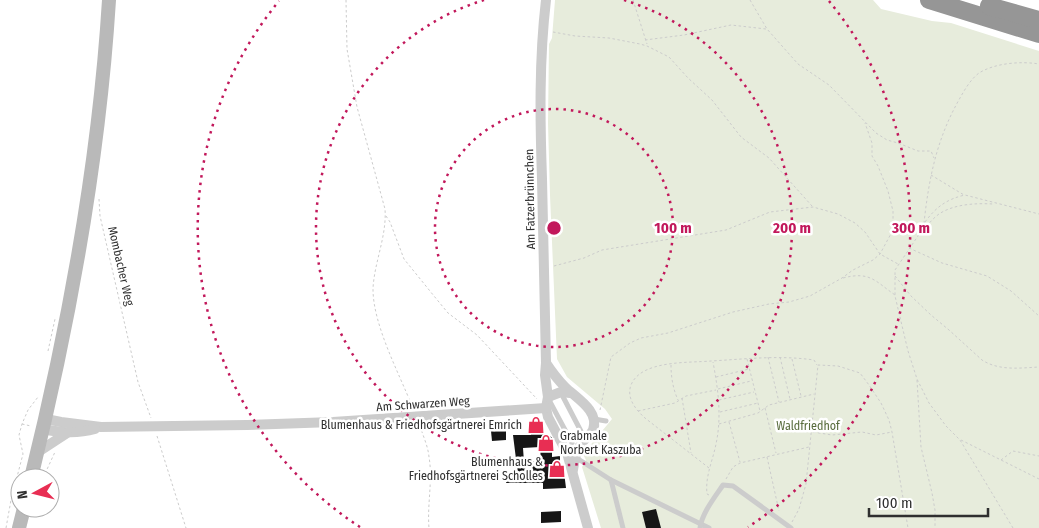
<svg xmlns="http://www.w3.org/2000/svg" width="1039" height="528" font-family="'Fira Sans Condensed',sans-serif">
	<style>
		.green { fill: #e7ecdc }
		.building { fill: #161616; fill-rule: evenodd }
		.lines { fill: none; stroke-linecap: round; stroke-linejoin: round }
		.path { stroke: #ccc; stroke-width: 1; stroke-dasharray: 2.5 2.5; stroke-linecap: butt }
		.lane { stroke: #ccc; stroke-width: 5 }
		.street { stroke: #ccc; stroke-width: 10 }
		.secondary { stroke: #b9b9b9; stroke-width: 14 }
		.highway { stroke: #969696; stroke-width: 18 }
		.ring { fill: none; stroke: #c2185b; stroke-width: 2.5; stroke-dasharray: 2.5 5 }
		.labels { text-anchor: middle; stroke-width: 5; stroke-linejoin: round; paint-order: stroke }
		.street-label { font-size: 12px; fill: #2f2f2f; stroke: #fff }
		.poi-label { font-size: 12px; fill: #2f2f2f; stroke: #fff; text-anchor: end }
		.park-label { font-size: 12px; fill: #576b3b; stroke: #fff }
		.centre { fill: #c2185b; stroke: #fff; stroke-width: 2.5 }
		.ring-label { font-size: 15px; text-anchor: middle; font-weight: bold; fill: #c2185b; stroke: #fff; stroke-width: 5; stroke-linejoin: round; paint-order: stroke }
	</style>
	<rect width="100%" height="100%" fill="#fff"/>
	<path class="green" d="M555,0H873L881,9L932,21L951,23L1039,51V528H601L582,467L586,460L583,454L612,419L605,409L567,377L557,359L550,195L548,123L549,44L552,38Z"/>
	<g class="building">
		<path d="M531,421H540L544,429V436H550L552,438V457L560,456V464H563L566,488L543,489V483H506V475H518L513,435H531ZM540,447L541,461L524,462L523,448Z"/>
		<path d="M506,430V440L492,441L491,431Z"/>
		<path d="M656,509L661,528H646L642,512Z"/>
		<path d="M561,511V522L541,523V512Z"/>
	</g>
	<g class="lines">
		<g class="path">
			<path d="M346,0L347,49L357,107L385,209C387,236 374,263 373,289C373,325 399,373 412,406"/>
			<path d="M633,0L647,44"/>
			<path d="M750,0L767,29L798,64L829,85L876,133L887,140L898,143L918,151H931L934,158"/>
			<path d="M553,32L575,36L609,38L640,44L647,46L669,57L688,78L712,100L741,137L769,158L812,206"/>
			<path d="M645,40L684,35L731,25L766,29"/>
			<path d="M931,175L964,195"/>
			<path d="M99,199L100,216L138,382L151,418"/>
			<path d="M386,216L390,222L404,259L434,296L448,313L477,335L537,399"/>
			<path d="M925,222C936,207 947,199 965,195L1039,214"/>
			<path d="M920,234C926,227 932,219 939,214C954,204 976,203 993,204"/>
			<path d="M909,248L942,263L987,276L1011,291L1039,316"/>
			<path d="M554,266L584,258L602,250L726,230L770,212L813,207L838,214L855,223L865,232L880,254L898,264"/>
			<path d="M895,276L911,296L931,315L949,330L982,360C999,371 1020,368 1039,367"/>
			<path d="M843,278C870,271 875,281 895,295"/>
			<path d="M48,351L55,319"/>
			<path d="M768,357L779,402"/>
			<path d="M780,357L790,399"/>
			<path d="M747,359L760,411"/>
			<path d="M792,359L801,396"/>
			<path d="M671,365C671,377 673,389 678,400"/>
			<path d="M716,377L749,369"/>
			<path d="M917,380L921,447L932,493L935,510V528"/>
			<path d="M718,389L751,381"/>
			<path d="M682,398L691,453"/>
			<path d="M719,400L754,392"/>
			<path d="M765,408L776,453"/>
			<path d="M600,410L611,357L630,343L641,338L668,333L733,312L769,304L789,302L810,296L842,278L853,270L873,260L880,254L893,230V211L888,191L878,166L872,156V143L865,123"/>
			<path d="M638,411L675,403L686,396L716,390"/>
			<path d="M720,412L758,403"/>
			<path d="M729,422L740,462"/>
			<path d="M22,424L31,426"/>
			<path d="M719,424L758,413L769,405L814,394"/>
			<path d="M420,426C423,436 428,446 429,457C433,480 427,504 429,528"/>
			<path d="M813,432L832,435L862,432L876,435L892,432"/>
			<path d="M157,436L186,528"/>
			<path d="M961,440L1039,479"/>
			<path d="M767,457L779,511"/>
			<path d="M1001,460L1013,451L1039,456"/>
			<path d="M709,468L645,418C636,410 626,398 631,385C641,360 688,363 711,361C746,359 779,355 814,360L817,365"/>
			<path d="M43,478L55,452"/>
			<path d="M726,479L733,467L740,463L809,447"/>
			<path d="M709,495L707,494C705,476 713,460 716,444C722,416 718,389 713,362"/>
			<path d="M792,522L799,509L806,484L818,365L838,366L860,373L869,385L881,403L889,420L892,432L908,528"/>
			<path d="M6,528L11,500L23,454L19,435L22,424L28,410L38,397"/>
			<path d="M1013,528L960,440L946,426L929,403L917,379L908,351L895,296V270L922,230L924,223C929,177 937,138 960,98C965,89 971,79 979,73C995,63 1021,61 1039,64"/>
		</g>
		<g class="lane">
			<path d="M560,391L585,439"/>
			<path d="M549,400L572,443"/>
			<path d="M594,419L606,421"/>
			<path d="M575,457L611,480L623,528"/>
			<path d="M611,480L709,528"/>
			<path d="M700,528C702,513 715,497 723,485L733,486L791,528"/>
		</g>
		<g class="street">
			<path d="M546,0C539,60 540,120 542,179C543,241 545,302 546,363L545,375L548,397L546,408L548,417L567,453L588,528"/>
			<path d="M546,363C552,372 558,380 565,387C576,398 600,411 593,430C590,436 584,439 581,444C576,451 574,462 573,470"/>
			<path d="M548,397L561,392L570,393"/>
			<path d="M46,419L61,422L101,427L247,425L333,422L546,408"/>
			<path d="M43,429C61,433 77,434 95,429"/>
			<path d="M38,452L67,433"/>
		</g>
		<g class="secondary">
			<path d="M31,478C70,320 99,162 109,0"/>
			<path d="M19,528L24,508"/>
		</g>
		<g class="highway">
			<path d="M929,0L1039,34"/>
			<path d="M989,6L1039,20"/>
		</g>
	</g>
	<g class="ring">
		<circle cx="554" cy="228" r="119"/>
		<path d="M624 0A238 238 0 1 1 484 0"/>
		<path d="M360 527A357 357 0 0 1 279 1M829 1A357 357 0 0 1 748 527"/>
	</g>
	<defs>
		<g id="shop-bare" transform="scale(1.35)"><path d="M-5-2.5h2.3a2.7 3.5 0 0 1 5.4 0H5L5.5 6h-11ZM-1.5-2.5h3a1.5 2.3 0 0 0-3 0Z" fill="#e82e53" stroke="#fff" stroke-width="2.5" paint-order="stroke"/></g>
	</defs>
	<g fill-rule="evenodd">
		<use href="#shop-bare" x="536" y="425"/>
		<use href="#shop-bare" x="546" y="443"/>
		<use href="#shop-bare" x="557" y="469"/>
	</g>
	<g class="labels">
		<g class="street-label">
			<text transform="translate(530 199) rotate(-91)" y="4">Am Fatzerbrünnchen</text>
			<text transform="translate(121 266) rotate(77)" y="4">Mombacher Weg</text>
			<text transform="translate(423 404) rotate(-4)" y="4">Am Schwarzen Weg</text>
		</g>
		<g class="poi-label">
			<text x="522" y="429">Blumenhaus &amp; Friedhofsgärtnerei Emrich</text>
			<text x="560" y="440" text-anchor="start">Grabmale<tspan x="560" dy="14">Norbert Kaszuba</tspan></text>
			<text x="543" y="466">Blumenhaus &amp;<tspan x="543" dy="14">Friedhofsgärtnerei Scholles</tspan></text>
		</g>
		<g class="park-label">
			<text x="808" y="430">Waldfriedhof</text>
		</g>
	</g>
	<circle cx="554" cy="228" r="8" class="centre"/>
	<g class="ring-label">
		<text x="673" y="233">100 m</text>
		<text x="792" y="233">200 m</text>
		<text x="911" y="233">300 m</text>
	</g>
	<g transform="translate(35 493) rotate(263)"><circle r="24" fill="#ffffff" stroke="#acacac"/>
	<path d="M0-4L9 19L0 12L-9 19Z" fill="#e82e53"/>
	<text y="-8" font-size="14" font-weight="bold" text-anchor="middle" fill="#2f2f2f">N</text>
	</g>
	<path d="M869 508v8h119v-8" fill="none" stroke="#2f2f2f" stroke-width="2.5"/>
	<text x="876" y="508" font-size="15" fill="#2f2f2f" stroke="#ffffff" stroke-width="4" paint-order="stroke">100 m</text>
</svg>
